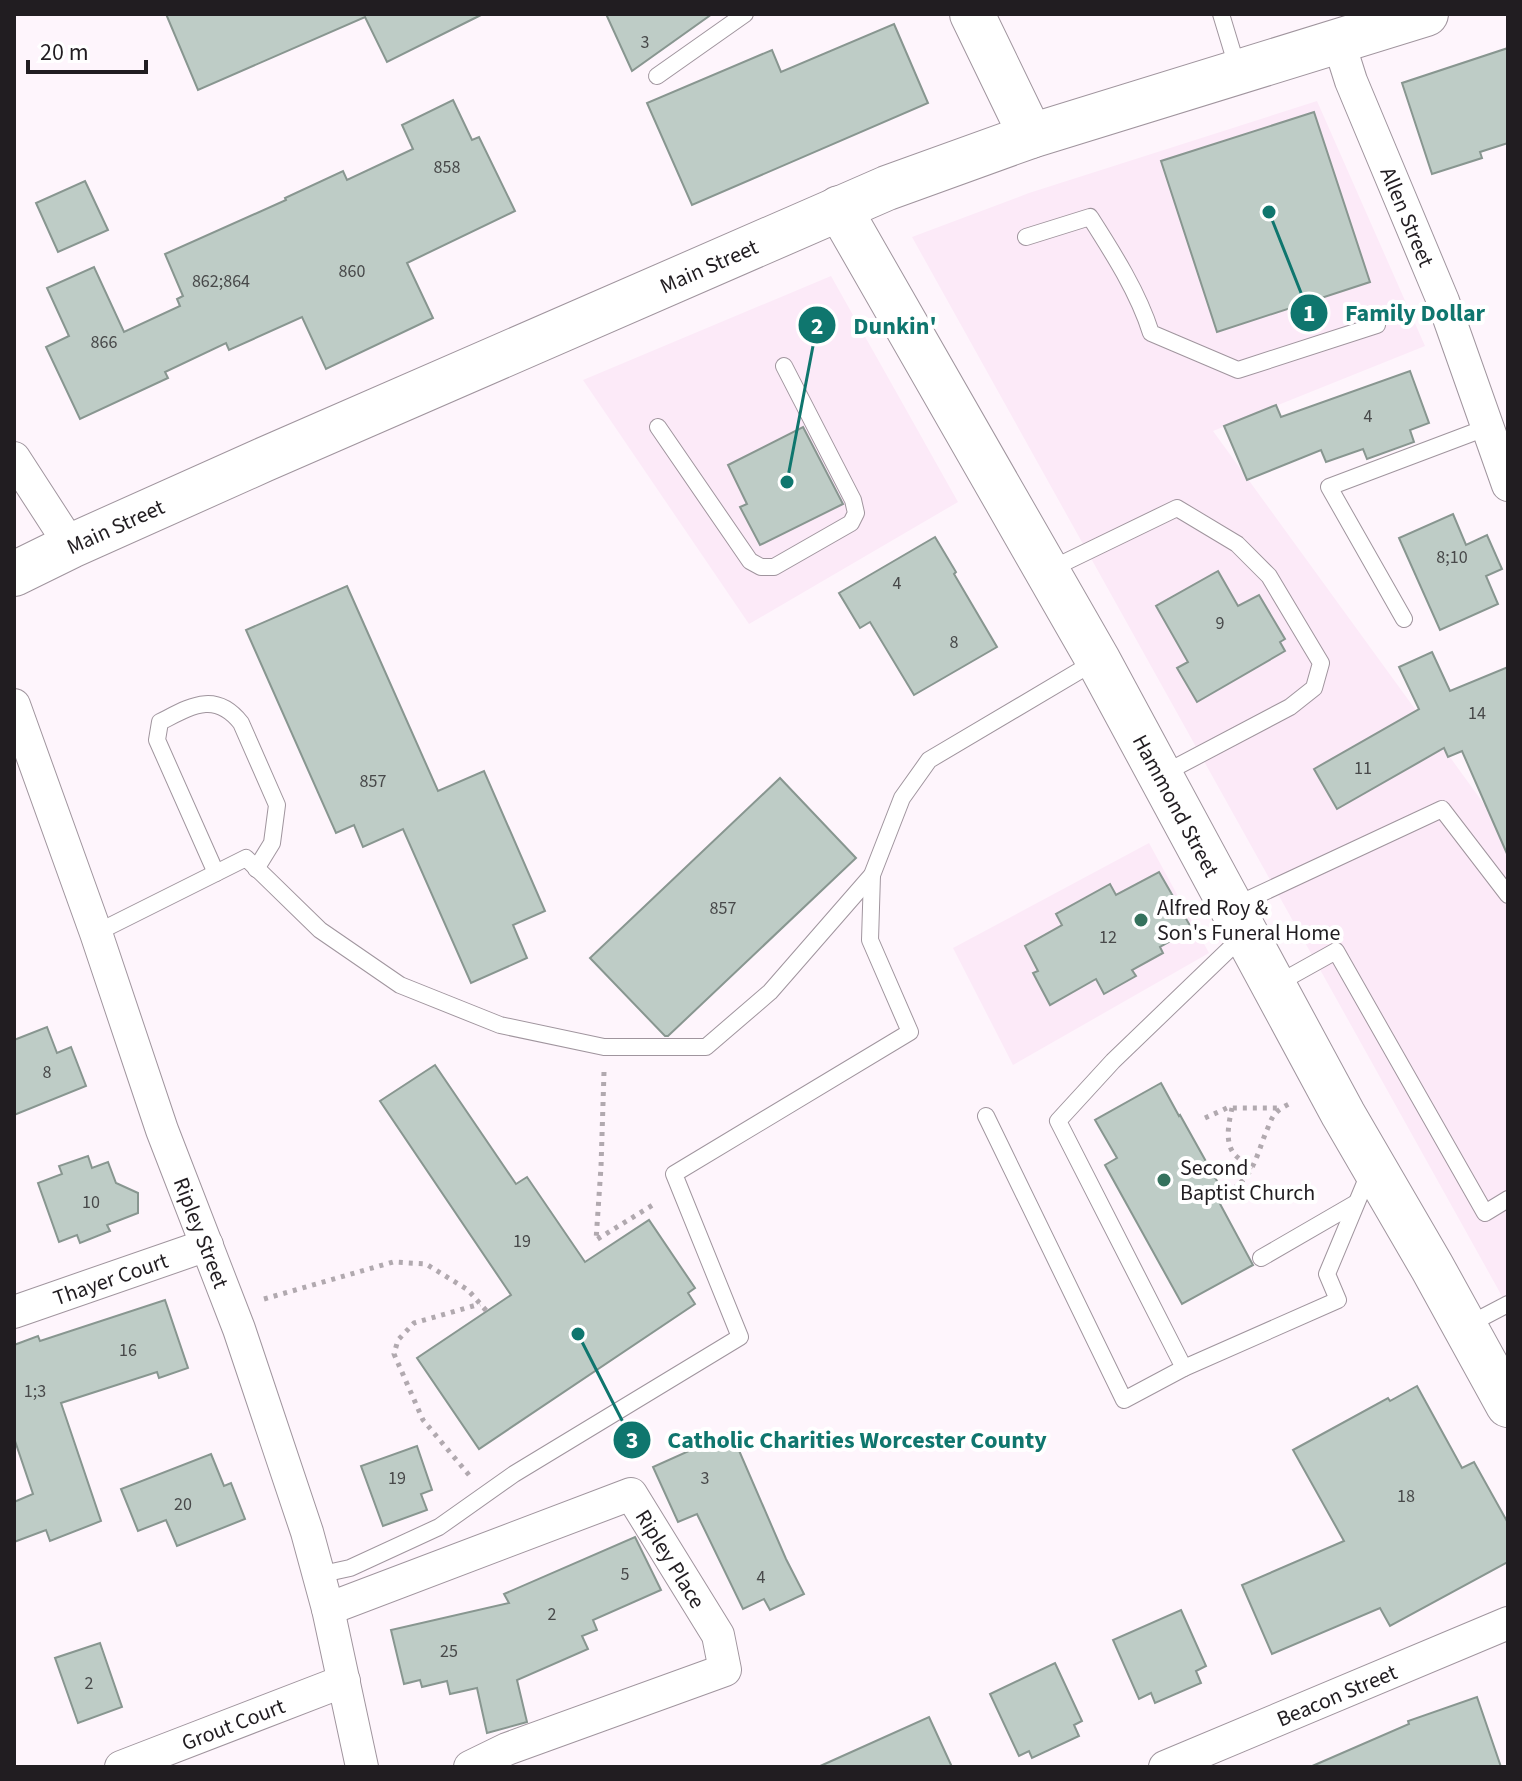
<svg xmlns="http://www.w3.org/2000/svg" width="1522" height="1781" font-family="'Source Sans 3',sans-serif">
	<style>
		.built { fill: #fceaf8 }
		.building { fill: #beccc6; stroke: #889690; stroke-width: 2 }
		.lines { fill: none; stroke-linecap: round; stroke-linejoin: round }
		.lane-casing { stroke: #a0959e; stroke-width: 18 }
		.street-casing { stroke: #a0959e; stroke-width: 34 }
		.secondary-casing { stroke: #a0959e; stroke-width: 46 }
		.primary-casing { stroke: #a0959e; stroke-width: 46 }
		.path { stroke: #b1a9af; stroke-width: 5; stroke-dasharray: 4 6; stroke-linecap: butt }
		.lane { stroke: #fff; stroke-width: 16 }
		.street { stroke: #fff; stroke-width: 32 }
		.secondary { stroke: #fff; stroke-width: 44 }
		.primary { stroke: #fff; stroke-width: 44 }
		.poi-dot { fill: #35725d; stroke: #fff; stroke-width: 3 }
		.labels { text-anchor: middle; stroke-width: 8; stroke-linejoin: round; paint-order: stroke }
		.number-label { font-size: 18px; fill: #48494a }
		.street-label { font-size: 22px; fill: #211d21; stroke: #fff }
		.poi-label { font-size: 22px; fill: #211d21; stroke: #fff; text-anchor: start }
		.leader { fill: none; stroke: #0f766e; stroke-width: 3 }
		.callout-dot { fill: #0f766e; stroke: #fff; stroke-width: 3 }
		.mark-label { font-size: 24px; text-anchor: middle; font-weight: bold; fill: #fff }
		.callout-label { font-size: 24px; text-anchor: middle; font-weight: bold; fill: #0f766e; stroke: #fff; stroke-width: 8; stroke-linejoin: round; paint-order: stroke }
	</style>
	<rect width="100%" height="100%" fill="#fef5fc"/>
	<g class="built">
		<path d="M1317,101L1425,346L1213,431L1508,837V1307L912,237L1029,193Z"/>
		<path d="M831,276L958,502L749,624L583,380Z"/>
		<path d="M1149,843L1209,953L1013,1065L953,948Z"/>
	</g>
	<g class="building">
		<path d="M166,14H483L387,62L365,17L198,90Z"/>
		<path d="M606,14H712L632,71Z"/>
		<path d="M894,24L928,103L692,205L647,103L772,50L781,72Z"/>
		<path d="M1508,48V143L1480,152L1482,158L1432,174L1402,83Z"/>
		<path d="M453,100L472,140L479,137L515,211L407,263L433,318L326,369L302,317L229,350L226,343L165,372L168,378L80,419L46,347L69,336L47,288L94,267L124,332L180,306L177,299L183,296L165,254L286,200L285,198L343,171L347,180L413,149L402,125Z"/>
		<path d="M1314,112L1370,282L1217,332L1161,161Z"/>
		<path d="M85,181L108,230L58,252L36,203Z"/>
		<path d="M1410,371L1429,423L1410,430L1414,442L1367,459L1363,449L1326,462L1321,450L1247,480L1224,426L1276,405L1281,417Z"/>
		<path d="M803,427L843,504L760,545L740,507L747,504L728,465Z"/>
		<path d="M1453,514L1466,545L1487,535L1502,569L1486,576L1498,604L1440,630L1399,538Z"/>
		<path d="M935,537L956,572L954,574L997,647L914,695L870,622L860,628L839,593Z"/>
		<path d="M1218,571L1238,606L1259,595L1285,639L1280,642L1285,651L1197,702L1177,668L1188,662L1156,606Z"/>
		<path d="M347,586L438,791L484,771L545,911L513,925L527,958L471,983L403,829L363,847L354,825L336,833L246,630Z"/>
		<path d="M1432,652L1450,691L1508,667V856L1462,751L1448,757L1444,748L1337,809L1314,769L1419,709L1399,667Z"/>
		<path d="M780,778L856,858L668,1036H665L590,958Z"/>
		<path d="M1159,872L1192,929L1160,947L1163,953L1132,970L1136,976L1104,994L1096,979L1050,1005L1033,973L1038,971L1025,946L1062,925L1056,914L1110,884L1116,895Z"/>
		<path d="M47,1027L57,1053L71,1047L86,1086L14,1115V1040Z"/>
		<path d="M435,1065L516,1184L527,1177L585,1262L649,1220L695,1288L688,1293L695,1304L479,1449L417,1358L511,1295L380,1101Z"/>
		<path d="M1161,1083L1179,1116L1180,1115L1227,1199L1219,1202L1253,1265L1182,1304L1105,1165L1117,1158L1095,1120Z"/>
		<path d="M88,1156L92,1168L108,1162L116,1183L138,1193V1213L107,1225L110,1231L80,1243L77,1235L59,1242L38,1183L62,1174L59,1166Z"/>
		<path d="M165,1300L188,1368L159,1378L157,1372L61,1403L101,1521L50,1541L46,1530L14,1542V1502L33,1494L14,1438V1345L38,1336L40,1341Z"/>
		<path d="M1417,1386L1462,1468L1474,1462L1508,1523V1562L1390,1626L1380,1608L1272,1654L1242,1585L1344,1541L1293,1450L1388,1398L1390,1401Z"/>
		<path d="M731,1432L786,1559L804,1594L770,1610L764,1599L743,1609L697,1514L678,1522L653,1467Z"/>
		<path d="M417,1446L432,1490L421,1494L427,1510L383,1526L361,1466Z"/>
		<path d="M211,1454L224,1486L231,1483L245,1519L177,1546L166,1520L138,1531L121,1489Z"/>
		<path d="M635,1537L661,1590L593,1620L597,1630L582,1636L588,1649L517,1680L527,1722L487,1733L477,1688L450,1694L447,1681L422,1687L420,1680L404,1684L391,1630L509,1603L504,1594Z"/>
		<path d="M1181,1610L1206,1666L1196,1671L1201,1683L1155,1703L1151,1693L1139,1699L1113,1640Z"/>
		<path d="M100,1643L122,1707L78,1723L55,1658Z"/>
		<path d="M1055,1663L1082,1721L1074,1725L1079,1736L1032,1758L1029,1751L1019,1756L990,1694Z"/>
		<path d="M1477,1697L1501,1767H1310L1409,1724L1408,1721Z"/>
		<path d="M929,1717L952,1767H818Z"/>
	</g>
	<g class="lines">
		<g class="lane-casing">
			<g id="lane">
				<path d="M1221,14L1238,70"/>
				<path d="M657,76L745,14"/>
				<path d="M1026,237L1090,217C1113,253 1138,292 1151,333L1238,370L1377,325"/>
				<path d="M658,427L750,561L761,567H774L851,523L856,513L853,500L784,366"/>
				<path d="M1049,570L1177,508L1237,544L1269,576L1321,663L1314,688L1290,707L1161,775"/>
				<path d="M1404,619L1329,487L1488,427"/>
				<path d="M216,873L157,740L160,722C190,707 215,690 241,723L277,805L272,843L256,869"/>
				<path d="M1232,907L1442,809L1508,895"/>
				<path d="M96,933L246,858L320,930L400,985L500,1025L604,1047H706L770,992L872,875L902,798L929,760L1096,661"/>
				<path d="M1244,935L1113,1061L1058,1121L1184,1368L1338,1300L1327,1274L1370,1171"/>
				<path d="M1275,985L1336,951L1485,1213L1508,1199"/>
				<path d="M986,1116L1124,1400L1184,1368"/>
				<path d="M1261,1258L1356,1203"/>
				<path d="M1466,1326L1508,1304"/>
				<path d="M318,1575L350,1568L439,1527L514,1474L740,1337L674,1174L910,1032L870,940L872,875"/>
			</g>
		</g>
		<g class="street-casing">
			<g id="street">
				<path id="s1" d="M1338,40L1351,81L1443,301L1508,485"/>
				<path d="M14,458L71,546"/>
				<path id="s2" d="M14,705L96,933L162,1130L239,1329L307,1532L328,1609L362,1767"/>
				<path id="s3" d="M14,1312L207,1245"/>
				<path id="s4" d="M328,1609L631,1494L718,1635L725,1670L507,1749L470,1767"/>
				<path id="s5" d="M121,1767L344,1681"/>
				<path id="s6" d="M1165,1767L1508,1623"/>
			</g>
		</g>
		<g class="secondary-casing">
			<g id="secondary">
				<path d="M972,14L1031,136"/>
				<path id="s7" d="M839,208L1098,660L1343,1114L1432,1267L1508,1405"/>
			</g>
		</g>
		<g class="primary-casing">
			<g id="primary">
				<path id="s8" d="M14,574L71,546L263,460L887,188L1031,136L1426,14"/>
			</g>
		</g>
		<g class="path">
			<path d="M604,1072L601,1167L596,1240L656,1203"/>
			<path d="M1232,1108C1229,1122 1224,1143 1235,1155C1240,1160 1247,1164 1253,1167"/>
			<path d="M1205,1118L1227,1108H1280"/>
			<path d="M1224,1194C1253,1179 1255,1160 1266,1132C1269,1126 1271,1118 1275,1114C1279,1109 1285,1106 1291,1103"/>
			<path d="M264,1299L393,1262L426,1264L468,1290L490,1315"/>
			<path d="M469,1475L423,1420L394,1354L398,1340L414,1323L480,1304"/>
		</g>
		<use href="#lane" class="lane"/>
		<use href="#street" class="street"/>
		<use href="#secondary" class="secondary"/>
		<use href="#primary" class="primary"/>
	</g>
	<g class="poi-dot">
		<circle cx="1141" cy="920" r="8"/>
		<circle cx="1164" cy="1180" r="8"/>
	</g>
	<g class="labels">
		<g class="number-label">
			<text x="645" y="48">3</text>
			<text x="447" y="173">858</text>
			<text x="352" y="277">860</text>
			<text x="221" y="287">862;864</text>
			<text x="104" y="348">866</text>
			<text x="1368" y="422">4</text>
			<text x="1452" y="563">8;10</text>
			<text x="897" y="589">4</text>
			<text x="1220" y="629">9</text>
			<text x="954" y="648">8</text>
			<text x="1477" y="719">14</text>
			<text x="1363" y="774">11</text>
			<text x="373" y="787">857</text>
			<text x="723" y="914">857</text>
			<text x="1108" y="943">12</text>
			<text x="47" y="1078">8</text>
			<text x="91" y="1208">10</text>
			<text x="522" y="1247">19</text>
			<text x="128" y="1356">16</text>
			<text x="35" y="1397">1;3</text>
			<text x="397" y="1484">19</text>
			<text x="705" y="1484">3</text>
			<text x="1406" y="1502">18</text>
			<text x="183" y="1510">20</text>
			<text x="625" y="1580">5</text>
			<text x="761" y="1583">4</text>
			<text x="552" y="1620">2</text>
			<text x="449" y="1657">25</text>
			<text x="89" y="1689">2</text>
		</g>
		<g class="street-label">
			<text dy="8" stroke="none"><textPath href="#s1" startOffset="190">Allen Street</textPath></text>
			<text dy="8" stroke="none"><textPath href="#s8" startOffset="760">Main Street</textPath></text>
			<text dy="8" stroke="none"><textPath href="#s8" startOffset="112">Main Street</textPath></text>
			<text dy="8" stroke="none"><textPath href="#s7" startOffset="686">Hammond Street</textPath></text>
			<text dy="8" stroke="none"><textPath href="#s2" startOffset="560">Ripley Street</textPath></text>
			<text dy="8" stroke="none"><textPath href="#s3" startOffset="102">Thayer Court</textPath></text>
			<text dy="8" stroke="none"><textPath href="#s4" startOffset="400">Ripley Place</textPath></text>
			<text dy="8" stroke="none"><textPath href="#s6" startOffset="186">Beacon Street</textPath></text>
			<text dy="8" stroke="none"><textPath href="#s5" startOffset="120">Grout Court</textPath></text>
		</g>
		<g class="poi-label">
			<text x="1157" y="915">Alfred Roy &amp;<tspan x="1157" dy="25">Son's Funeral Home</tspan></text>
			<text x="1180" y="1175">Second<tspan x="1180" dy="25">Baptist Church</tspan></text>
		</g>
	</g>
	<path class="leader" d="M1269 212L1309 313M787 482L817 325M578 1334L632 1440"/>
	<g class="callout-dot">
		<circle cx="1269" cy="212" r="8"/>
		<circle cx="787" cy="482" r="8"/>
		<circle cx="578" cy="1334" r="8"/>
		<circle cx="1309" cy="313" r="20"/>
		<circle cx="817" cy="325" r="20"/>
		<circle cx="632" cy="1440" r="20"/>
	</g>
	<g class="mark-label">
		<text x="1309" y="321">1</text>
		<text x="817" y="334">2</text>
		<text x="632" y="1448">3</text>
	</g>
	<g class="callout-label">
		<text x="1415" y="321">Family Dollar</text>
		<text x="895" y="334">Dunkin'</text>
		<text x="857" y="1448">Catholic Charities Worcester County</text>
	</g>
	<rect width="1522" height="1781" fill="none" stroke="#211d21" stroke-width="32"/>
	<path d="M28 60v12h118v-12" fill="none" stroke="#211d21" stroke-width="4"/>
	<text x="40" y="60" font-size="24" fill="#211d21" stroke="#ffffff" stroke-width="6" paint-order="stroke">20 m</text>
</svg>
